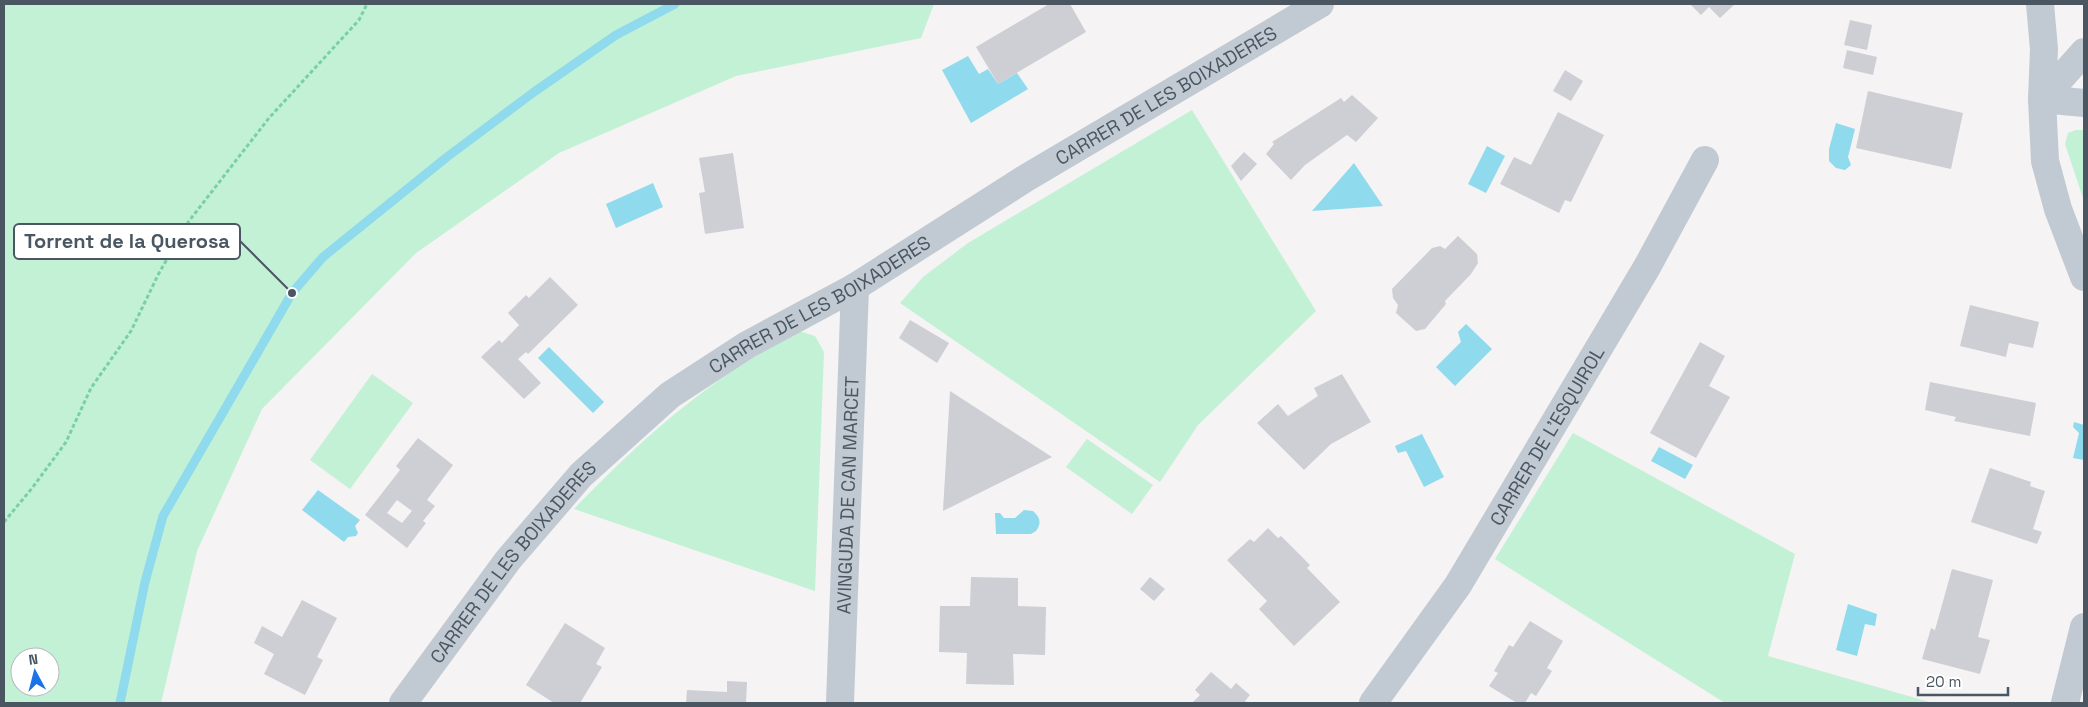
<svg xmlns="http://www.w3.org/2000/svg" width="2088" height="707" font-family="'Space Grotesk',sans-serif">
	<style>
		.green { fill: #c3f1d5; fill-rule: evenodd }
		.water { fill: #90daee }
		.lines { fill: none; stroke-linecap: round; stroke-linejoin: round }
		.stream { stroke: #90daee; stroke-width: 9 }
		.building { fill: #cdcfd5; fill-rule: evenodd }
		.path { stroke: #7ad0a6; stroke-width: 3; stroke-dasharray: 4 2.5; stroke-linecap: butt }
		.street { stroke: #c1cad2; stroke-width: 28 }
		.labels { text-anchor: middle; stroke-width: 4.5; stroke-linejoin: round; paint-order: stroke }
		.street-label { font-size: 19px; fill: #4a5661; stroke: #fff }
		.leader { fill: none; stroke: #4a5661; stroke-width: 2 }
		.callout-dot { fill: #4a5661; stroke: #fff; stroke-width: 2 }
		.callout { fill: #fff; stroke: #4a5661; stroke-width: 2 }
		.callout-label { font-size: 20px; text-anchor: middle; font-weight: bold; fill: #4a5661 }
	</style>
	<rect width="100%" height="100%" fill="#f5f3f3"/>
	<g class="green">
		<path d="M4,4H934L921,38L736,76L559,153L416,253L262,409L197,551L161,703H4ZM20,657H50V687H20Z"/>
		<path d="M1192,110L1316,311L1198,425L1160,482L900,303L923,277L968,243Z"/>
		<path d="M2076,130H2084V201L2065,144L2068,133Z"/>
		<path d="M799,331L815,336L824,352L815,591L574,509C629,452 688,397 756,356C770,348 784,338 799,331Z"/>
		<path d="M372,374L413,403L350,489L310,460Z"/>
		<path d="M1573,433L1795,554L1768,656L1933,703H1725L1495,559Z"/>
		<path d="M1087,439L1153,485L1132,514L1066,467Z"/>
	</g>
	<g class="water">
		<path d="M968,56L979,74L988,69L998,84L1017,73L1028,89L971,123L942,70Z"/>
		<path d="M1836,123L1855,129L1848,157L1851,165L1845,170L1836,168L1829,161V149Z"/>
		<path d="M1487,146L1505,156L1486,193L1468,184Z"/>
		<path d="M1354,163L1383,206L1312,211Z"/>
		<path d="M653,183L663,207L616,228L606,204Z"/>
		<path d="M1466,324L1492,349L1455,386L1436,367L1461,342L1458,332Z"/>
		<path d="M549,347L604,402L593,413L538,358Z"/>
		<path d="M2074,422L2084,425V460L2073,458L2079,433L2073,427Z"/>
		<path d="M1422,434L1444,477L1424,487L1406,451L1398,453L1395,446Z"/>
		<path d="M1659,447L1693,465L1685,479L1651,461Z"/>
		<path d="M318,490L360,520L355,526L358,533L356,536L348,537L344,542L302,510Z"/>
		<path d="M1024,510L1033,511C1040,517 1042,523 1036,531L1031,534H996L995,513H1000L1004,518H1015Z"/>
		<path d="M1848,604L1877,614L1875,626L1865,624L1857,656L1836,650Z"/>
	</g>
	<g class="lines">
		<path class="stream" d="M120,703L145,582L163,516L292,293L323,257L447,157L534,92L616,35L675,4"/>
	</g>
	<g class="building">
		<path d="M1049,4H1070L1086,32L998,84L976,47Z"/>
		<path d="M1690,4H1735L1720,18L1709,7L1701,15Z"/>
		<path d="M1850,20L1872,25L1867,50L1844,45Z"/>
		<path d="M1847,50L1877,57L1873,75L1843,68Z"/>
		<path d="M1565,70L1583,81L1571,101L1553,91Z"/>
		<path d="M1868,91L1963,113L1951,169L1856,148Z"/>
		<path d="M1352,95L1378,118L1356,142L1347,135L1305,165L1291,180L1266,154L1274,144L1272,142L1341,98L1344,102Z"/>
		<path d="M1558,112L1604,135L1571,202L1565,200L1559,213L1500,184L1514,157L1531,165Z"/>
		<path d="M1244,152L1257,164L1241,181L1231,166Z"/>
		<path d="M733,153L744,228L705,234L699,193L705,192L699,158Z"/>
		<path d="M1458,236L1477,254L1478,263L1471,274L1445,301L1446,304L1425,329L1416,331L1396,313L1398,305L1393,298L1392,289L1432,248L1440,246L1445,249Z"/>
		<path d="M550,277L578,305L528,354L526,352L518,359L541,383L524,399L481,357L499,340L502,343L519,325L508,313L526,295L529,298Z"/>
		<path d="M1970,305L2039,322L2033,348L2009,343L2006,357L1960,346Z"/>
		<path d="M910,320L949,343L937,363L899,338Z"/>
		<path d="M1700,342L1725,356L1709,386L1730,397L1696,458L1650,433Z"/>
		<path d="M1342,374L1371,422L1331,444L1304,470L1257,423L1278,404L1288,416L1318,396L1314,388Z"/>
		<path d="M1930,382L2036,403L2030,436L1954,421L1956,417L1925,410Z"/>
		<path d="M950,391L1052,457L943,511Z"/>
		<path d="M418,438L453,465L427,500L435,506L423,521L426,523L407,548L365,515L400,470L396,466ZM397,500L412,511L402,523L387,513Z"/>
		<path d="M1990,468L2031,482L2030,486L2045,491L2033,529L2042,532L2037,544L1971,522Z"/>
		<path d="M1268,528L1278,538L1281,536L1310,565L1307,568L1340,602L1294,646L1259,609L1267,601L1227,560L1250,539L1254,542Z"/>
		<path d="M1952,569L1993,580L1978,637L1990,640L1980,674L1922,659L1931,628L1935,630Z"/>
		<path d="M971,577L1018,578V606L1046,607L1045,655L1013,654L1014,685L966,684L967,653L939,652L940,606H970Z"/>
		<path d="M1150,577L1165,589L1154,601L1140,589Z"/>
		<path d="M302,600L337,618L317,657L323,660L305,695L264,674L274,654L254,643L262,626L282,637Z"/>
		<path d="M1530,621L1563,641L1547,668L1552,671L1536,696L1531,693L1525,703H1517L1489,686L1498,673L1494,671L1509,645L1513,647Z"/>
		<path d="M565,623L605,648L596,664L602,667L580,703H554L526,685Z"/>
		<path d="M1211,672L1231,689L1236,683L1250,695L1245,701L1247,703H1192L1200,695L1195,690Z"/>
		<path d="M727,681L747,682L746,703H686L687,690L727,692Z"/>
	</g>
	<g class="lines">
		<path class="path" d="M4,522L33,487L66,442L91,388L131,331L159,273L189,221L269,118L359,20L367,4"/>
		<g class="street">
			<path d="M2040,4L2044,49L2042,99L2045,161L2058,209L2084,277"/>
			<path d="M2042,99L2084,52"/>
			<path d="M2042,99L2084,103"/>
			<path id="s1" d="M403,703L508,560L581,475L670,395L747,345L855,287L1026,178L1320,4"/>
			<path id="s2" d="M840,703L855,287"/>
			<path id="s3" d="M1373,703L1458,585L1647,267L1705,160"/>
			<path d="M2065,703L2084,627"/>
		</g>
	</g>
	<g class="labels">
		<g class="street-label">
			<text dy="7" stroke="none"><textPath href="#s1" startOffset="989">CARRER DE LES BOIXADERES</textPath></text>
			<text dy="7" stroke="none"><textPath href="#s1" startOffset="584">CARRER DE LES BOIXADERES</textPath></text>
			<text dy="7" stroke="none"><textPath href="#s3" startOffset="319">CARRER DE L'ESQUIROL</textPath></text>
			<text dy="7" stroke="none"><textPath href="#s2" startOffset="208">AVINGUDA DE CAN MARCET</textPath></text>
			<text dy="7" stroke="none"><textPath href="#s1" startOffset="179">CARRER DE LES BOIXADERES</textPath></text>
		</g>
	</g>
	<path class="leader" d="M292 293L240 241"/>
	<circle class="callout-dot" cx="292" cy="293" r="5"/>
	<rect class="callout" x="14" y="224" width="226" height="35" rx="5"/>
	<g class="callout-label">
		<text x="127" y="248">Torrent de la Querosa</text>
	</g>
	<rect width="2088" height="707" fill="none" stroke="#4a5661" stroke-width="10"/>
	<g transform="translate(35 672) rotate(353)"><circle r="24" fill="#ffffff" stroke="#b7bbc0"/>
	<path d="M0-4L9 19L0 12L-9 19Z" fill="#1a73e8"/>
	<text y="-8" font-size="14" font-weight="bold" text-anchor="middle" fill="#4a5661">N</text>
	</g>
	<path d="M1918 687v8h90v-8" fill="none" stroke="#4a5661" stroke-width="2.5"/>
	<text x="1926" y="687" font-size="15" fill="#4a5661" stroke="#ffffff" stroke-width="4" paint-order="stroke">20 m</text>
</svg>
